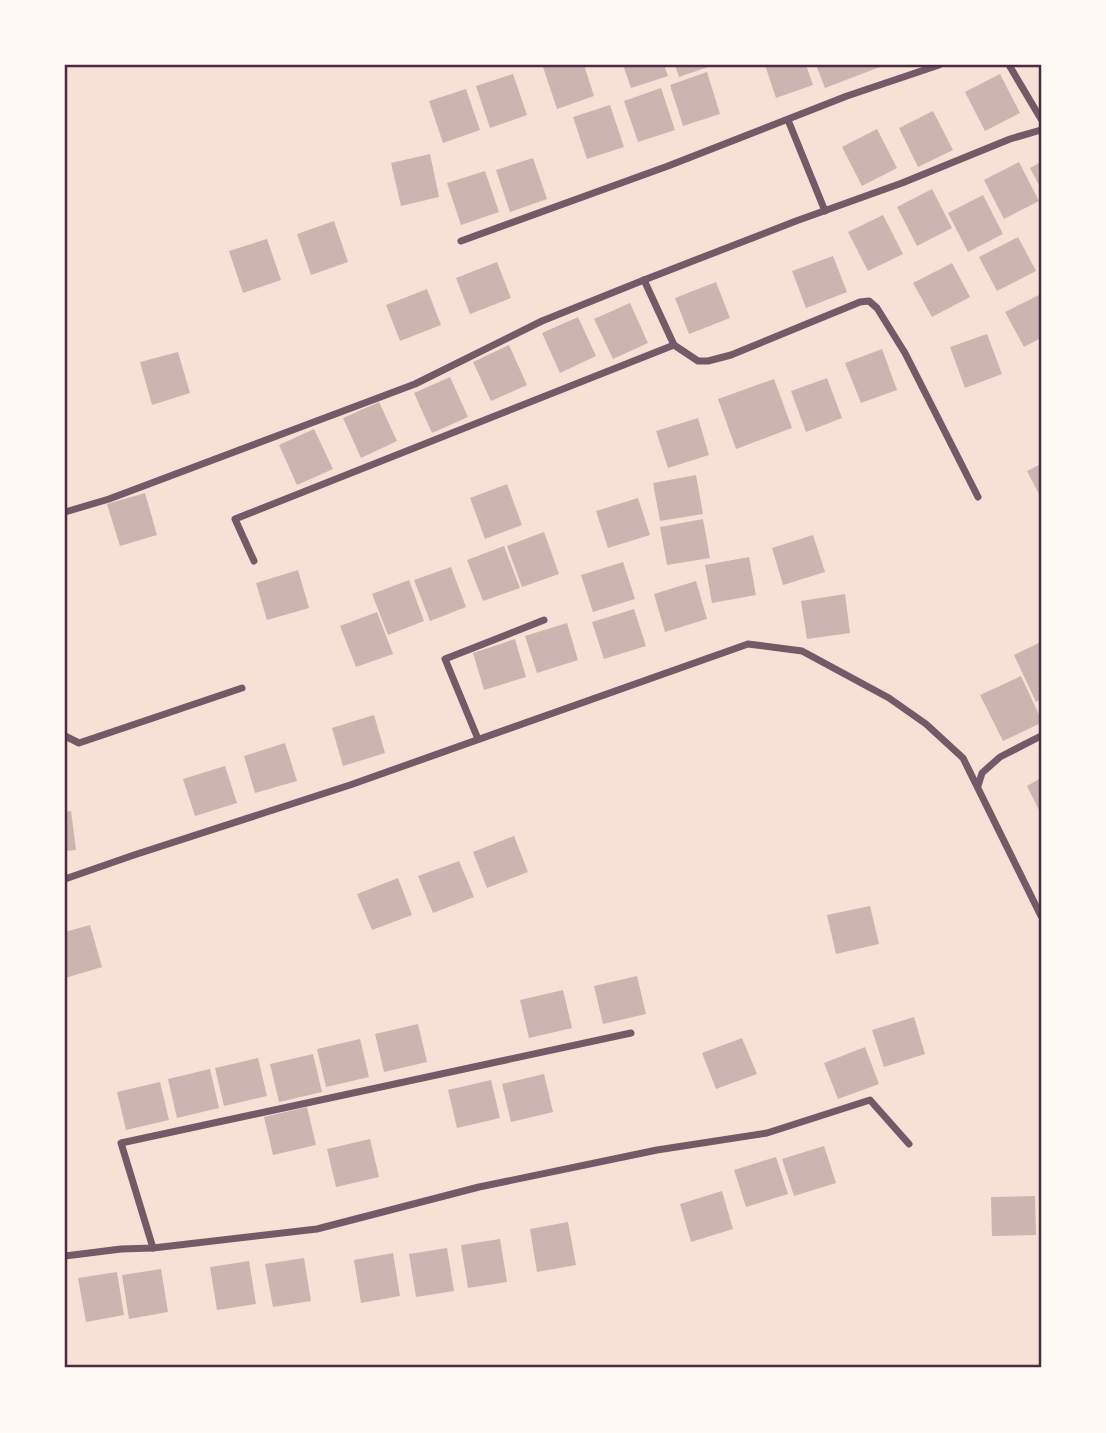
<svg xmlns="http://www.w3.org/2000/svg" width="1106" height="1433" font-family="'Fira Sans',sans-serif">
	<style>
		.building { fill: #ccb4b1 }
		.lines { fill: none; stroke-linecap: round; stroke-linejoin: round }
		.minor { stroke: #755966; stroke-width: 7 }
		.neatline { fill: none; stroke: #4a2c40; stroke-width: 2.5 }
	</style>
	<rect width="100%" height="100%" fill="#f7e1d7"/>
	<g class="building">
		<path d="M550,65H584L594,96L557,109L543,67Z"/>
		<path d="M623,65H664L668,76L631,88Z"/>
		<path d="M675,65H714L679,77Z"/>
		<path d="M765,65H806L813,85L776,98Z"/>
		<path d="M816,65H885L825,88Z"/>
		<path d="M707,72L720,114L683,126L670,85Z"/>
		<path d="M513,74L527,115L490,128L476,86Z"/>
		<path d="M1000,74L1020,113L985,131L965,92Z"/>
		<path d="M661,88L675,130L638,142L624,101Z"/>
		<path d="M466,89L480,130L443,143L429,101Z"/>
		<path d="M610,105L624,147L587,159L573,117Z"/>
		<path d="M933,111L953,150L918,167L899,128Z"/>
		<path d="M877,129L897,168L862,186L842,147Z"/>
		<path d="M430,154L439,197L401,206L391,163Z"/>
		<path d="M533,158L547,199L510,212L496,170Z"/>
		<path d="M1019,162L1039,201L1004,219L984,180Z"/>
		<path d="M1041,162V189L1030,168Z"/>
		<path d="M485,171L499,212L461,225L447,183Z"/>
		<path d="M932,189L952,228L917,246L897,207Z"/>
		<path d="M983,195L1003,234L968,252L948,213Z"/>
		<path d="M883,215L903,254L868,271L848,232Z"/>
		<path d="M334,221L348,262L311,275L297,234Z"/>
		<path d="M1018,237L1036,271L997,291L979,257Z"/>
		<path d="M267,239L281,280L243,293L229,251Z"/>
		<path d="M833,256L847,292L806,308L792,271Z"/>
		<path d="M497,262L511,298L470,314L456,278Z"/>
		<path d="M952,263L970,297L932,317L913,283Z"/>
		<path d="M716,282L730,318L689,334L675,298Z"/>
		<path d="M427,289L441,325L400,341L386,305Z"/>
		<path d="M1041,294V338L1024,347L1005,312Z"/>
		<path d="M630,303L648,343L613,359L594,319Z"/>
		<path d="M578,317L596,356L560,373L542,333Z"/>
		<path d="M987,334L1002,374L965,388L950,347Z"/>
		<path d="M509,345L527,385L491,401L473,362Z"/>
		<path d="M882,349L897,390L861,403L845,363Z"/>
		<path d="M178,352L190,393L152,405L140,362Z"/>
		<path d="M450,377L468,417L432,433L414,393Z"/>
		<path d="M827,378L842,418L806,432L791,391Z"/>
		<path d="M774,379L792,428L736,449L718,399Z"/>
		<path d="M379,402L397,441L361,458L343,418Z"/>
		<path d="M698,418L709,455L668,468L656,431Z"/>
		<path d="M314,429L333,469L297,485L279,445Z"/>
		<path d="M1041,464V498L1027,471Z"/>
		<path d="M696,475L703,514L660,521L653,483Z"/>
		<path d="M507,484L522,525L485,539L470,498Z"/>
		<path d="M145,493L157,535L120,546L107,504Z"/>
		<path d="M638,498L650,535L608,548L596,511Z"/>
		<path d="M703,519L710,558L667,565L660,527Z"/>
		<path d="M544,532L559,574L522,587L507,546Z"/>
		<path d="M813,535L825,572L783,585L772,548Z"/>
		<path d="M504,546L520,588L483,601L467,560Z"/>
		<path d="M749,557L756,595L712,603L705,565Z"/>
		<path d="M623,562L635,599L593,612L581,575Z"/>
		<path d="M451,567L466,607L430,621L414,580Z"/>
		<path d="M298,570L309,608L267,620L256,583Z"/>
		<path d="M409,580L424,621L388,635L372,594Z"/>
		<path d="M696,581L707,619L665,632L654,594Z"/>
		<path d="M845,594L850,633L807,639L801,601Z"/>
		<path d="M634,609L646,646L604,659L592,622Z"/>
		<path d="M377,612L393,654L356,667L340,626Z"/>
		<path d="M567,623L578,660L537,673L525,636Z"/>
		<path d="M515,639L526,677L484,690L473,653Z"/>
		<path d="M1041,642V699L1036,702L1014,655Z"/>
		<path d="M1021,676L1041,719V723L1003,741L980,695Z"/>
		<path d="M374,715L385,753L343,766L332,728Z"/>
		<path d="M285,743L297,781L255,793L244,756Z"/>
		<path d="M225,766L237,803L195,816L183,779Z"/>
		<path d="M1041,778V814L1027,786Z"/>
		<path d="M71,811L76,850L65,851V812Z"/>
		<path d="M514,836L528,872L487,888L473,852Z"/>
		<path d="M459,861L474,897L433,913L418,876Z"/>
		<path d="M398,878L412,915L372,930L357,894Z"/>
		<path d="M870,906L879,944L836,954L827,915Z"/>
		<path d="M90,925L102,967L65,978V932Z"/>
		<path d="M637,976L646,1014L603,1024L594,986Z"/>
		<path d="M563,990L572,1028L529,1038L520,1000Z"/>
		<path d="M914,1017L925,1054L884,1067L872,1030Z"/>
		<path d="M418,1024L427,1062L384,1072L375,1034Z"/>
		<path d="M742,1038L757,1074L716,1089L702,1053Z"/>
		<path d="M360,1039L369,1077L326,1087L317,1049Z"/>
		<path d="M865,1047L879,1084L838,1099L824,1063Z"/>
		<path d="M313,1054L322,1092L279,1102L270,1064Z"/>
		<path d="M258,1058L267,1096L224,1106L215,1068Z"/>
		<path d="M210,1069L219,1108L177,1118L168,1079Z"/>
		<path d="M544,1074L553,1112L511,1122L502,1084Z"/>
		<path d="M491,1080L500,1118L457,1128L448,1090Z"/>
		<path d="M160,1082L169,1120L126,1130L117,1092Z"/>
		<path d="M307,1107L316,1145L273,1155L264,1117Z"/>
		<path d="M370,1139L379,1177L336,1187L327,1149Z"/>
		<path d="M824,1146L836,1183L794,1196L782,1159Z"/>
		<path d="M776,1157L788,1194L746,1207L734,1170Z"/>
		<path d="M722,1191L733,1229L691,1242L680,1204Z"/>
		<path d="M1035,1196L1036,1235L992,1236L991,1197Z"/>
		<path d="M568,1222L576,1265L537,1272L530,1229Z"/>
		<path d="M500,1239L507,1282L468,1288L461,1245Z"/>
		<path d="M447,1248L454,1291L416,1297L409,1254Z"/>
		<path d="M393,1253L400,1296L361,1303L354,1260Z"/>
		<path d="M304,1258L311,1301L273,1307L265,1264Z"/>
		<path d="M249,1261L256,1304L217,1310L210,1267Z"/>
		<path d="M161,1269L168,1312L129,1319L122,1275Z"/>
		<path d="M117,1272L124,1315L86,1322L78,1278Z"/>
	</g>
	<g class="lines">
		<g class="minor">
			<path d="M1009,65L1041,119"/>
			<path d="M788,120L825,211"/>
			<path d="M461,241L668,166L847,96L939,65"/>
			<path d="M644,280L674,345L698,361H708L731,355L860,302L869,301L877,308L905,353L978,497"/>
			<path d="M65,512L109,499L415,384L542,321L644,280L796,221L902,183L1010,139L1041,130"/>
			<path d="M254,561L235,519L674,345"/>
			<path d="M65,736L79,743L242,688"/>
			<path d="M478,739L445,659L544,620"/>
			<path d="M978,786L982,773L1000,757L1041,736"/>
			<path d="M65,879L134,855L350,785L748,644L802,651L889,698L926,724L963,758L1041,916"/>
			<path d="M153,1248L121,1143L631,1033"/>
			<path d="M65,1256L121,1249L153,1248L317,1229L479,1187L657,1150L767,1133L870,1100L909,1144"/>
		</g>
	</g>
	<rect width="1106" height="1433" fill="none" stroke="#fffaf5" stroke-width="133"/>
	<rect x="66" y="66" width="974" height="1300" class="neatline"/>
</svg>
